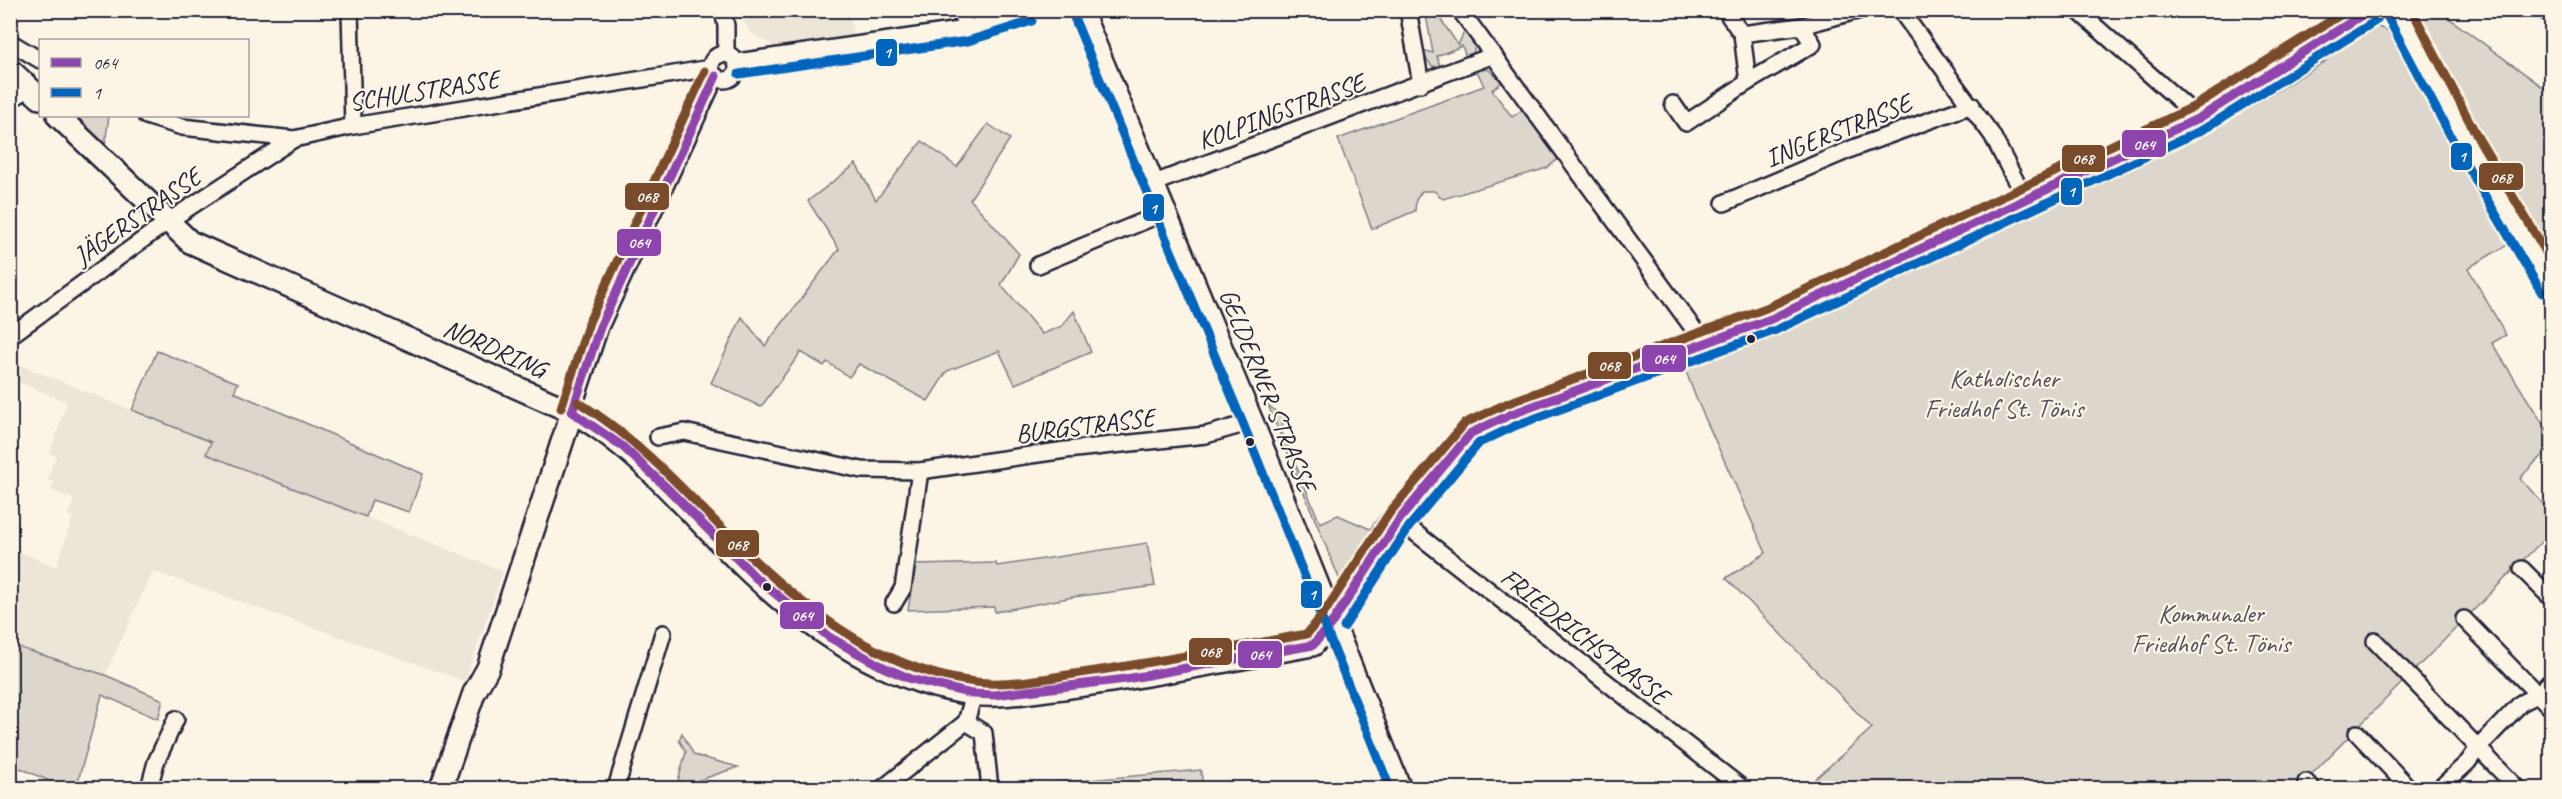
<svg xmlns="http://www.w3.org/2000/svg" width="2562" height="799" font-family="Caveat,sans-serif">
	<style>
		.built { fill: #ece5d8 }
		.green { fill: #dcd6cc; stroke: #7f7c84; stroke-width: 1.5 }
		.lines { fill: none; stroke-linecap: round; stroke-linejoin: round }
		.street-casing { stroke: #22223b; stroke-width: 20 }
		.secondary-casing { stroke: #22223b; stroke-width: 26 }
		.street { stroke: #fcf5e5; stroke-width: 15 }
		.secondary { stroke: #fcf5e5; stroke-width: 21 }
		.bus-1-casing { stroke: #fcf5e5; stroke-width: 14 }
		.bus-2-casing { stroke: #fcf5e5; stroke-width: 14 }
		.bus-3-casing { stroke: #fcf5e5; stroke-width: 14 }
		.bus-1 { stroke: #8e44ad; stroke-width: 9 }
		.bus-2 { stroke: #0065bd; stroke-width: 9 }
		.bus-3 { stroke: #7a4b2a; stroke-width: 9 }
		.bus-dot { fill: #22223b; stroke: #fcf5e5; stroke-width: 2 }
		.labels { text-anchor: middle; stroke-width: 4.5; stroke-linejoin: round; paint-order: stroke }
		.street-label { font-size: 26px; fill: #22223b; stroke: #fcf5e5 }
		.park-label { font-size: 26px; fill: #504f5f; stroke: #fcf5e5 }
		.line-badge { stroke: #fcf5e5; stroke-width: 2 }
		.badge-label { font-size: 16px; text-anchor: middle; font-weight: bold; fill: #fff }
	</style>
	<rect width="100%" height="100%" fill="#fcf5e5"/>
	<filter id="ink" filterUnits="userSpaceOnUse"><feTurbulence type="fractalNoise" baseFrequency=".0167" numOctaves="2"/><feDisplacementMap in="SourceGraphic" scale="12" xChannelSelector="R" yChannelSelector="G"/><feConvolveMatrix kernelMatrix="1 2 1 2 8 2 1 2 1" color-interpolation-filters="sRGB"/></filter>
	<g filter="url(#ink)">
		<g class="built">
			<path d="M737,11H849L854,39L789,49L775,47L751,33Z"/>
			<path d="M10,361L211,442L206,454L503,571L465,681L153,571L105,675L11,645V548L56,567L73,517L68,515L74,499L51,490L54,482L47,480L56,456L50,453L67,402L11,379Z"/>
		</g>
		<g class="green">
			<path d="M1425,10L1435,11L1458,45L1465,30L1475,46L1473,54L1466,57L1462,46L1437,56L1440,67L1432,66L1419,49L1433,53Z"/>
			<path d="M2416,11H2439L2551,93V264L2515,201L2472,115L2419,21Z"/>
			<path d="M2374,26L2387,30L2509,244L2468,268L2506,335L2492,343L2546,429L2551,426V446L2520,478L2551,513V532L2298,788H1805L1872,728L1726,578L1766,553L1696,398L1684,366L1775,332L2097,181L2104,183L2211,131L2326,61C2333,43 2356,32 2374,26Z"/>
			<path d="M1488,69L1502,82L1492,90L1512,117L1522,110L1558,159L1547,168L1443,199L1434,191H1422L1416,200L1415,211L1372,229L1338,139L1484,86L1477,71Z"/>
			<path d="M76,116H109L105,144Z"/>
			<path d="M988,124L1010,139L970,199L1019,254L1001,285L1042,334L1062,326L1074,311L1091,352L1015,384L999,351L947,371L928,401L859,364L849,377L827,362L824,366L801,352L761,407L711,383L742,317L765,346L839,249L808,201L856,164L876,200L922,141L957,167Z"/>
			<path d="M157,351L238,383L234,392L423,474L409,512L372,500L366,517L206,454L211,442L132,410Z"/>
			<path d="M1268,405L1283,417L1282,432L1320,523L1338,515L1370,529L1391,501L1396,505L1341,583Z"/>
			<path d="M1147,543L1155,586L1073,597L995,612L994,607L908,610L915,565L996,563L997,566Z"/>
			<path d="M11,645L105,675L163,700L158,719L102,695L76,788H65L11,764Z"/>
			<path d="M682,733L694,755L738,767L676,788L686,752L679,740Z"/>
			<path d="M1201,770L1203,788H999Z"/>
		</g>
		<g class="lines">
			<g class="street-casing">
				<g id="street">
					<path d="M350,10L353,126"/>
					<path d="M723,10L726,26V54"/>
					<path d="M960,10L966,29"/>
					<path d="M1084,10L1255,421L1403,788"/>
					<path d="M1408,10L1421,84"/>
					<path d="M1460,10L1704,343"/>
					<path d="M1900,10L1992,135L2025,199"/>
					<path d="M2077,10L2199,118"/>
					<path d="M2398,10L2468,144L2552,287"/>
					<path d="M2543,10L2552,14"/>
					<path d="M1729,16L1742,34L1801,26L1860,10"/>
					<path d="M10,42L40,60"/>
					<circle cx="724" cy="67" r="13"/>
					<path d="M737,62L966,29L1028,10"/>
					<path d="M1748,82L1813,44L1801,26"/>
					<path d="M10,100L30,88"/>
					<path d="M1673,104L1686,123L1748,82L1742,34"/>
					<path d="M146,116L182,127L294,139L353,126L711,68"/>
					<path d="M1157,182L1494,55"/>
					<path d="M1724,203L1856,147L1972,105"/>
					<path d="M1038,265L1168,211"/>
					<path d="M10,336L170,220L294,139"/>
					<path d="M572,412L600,327L716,76"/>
					<path d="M658,437L684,432L862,470L920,471L1066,450L1206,435L1255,421"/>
					<path d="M1399,520L1742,788"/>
					<path d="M2522,569L2552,599"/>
					<path d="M894,603L903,588L920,471"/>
					<path d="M2464,619L2552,709"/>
					<path d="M2375,641L2517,788"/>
					<path d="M966,722L984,733L990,788"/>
					<path d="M2357,733L2409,788"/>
					<path d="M2306,782L2312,788"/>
					<path d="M149,788L156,762L176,719"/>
					<path d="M616,788L663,633"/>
					<path d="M883,788L966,722L974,694"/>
					<path d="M2440,788L2468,762L2478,748L2521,703L2537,695L2552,680"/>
				</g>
			</g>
			<g class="secondary-casing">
				<g id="secondary">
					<path d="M10,70L40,98"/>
					<path d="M58,116L190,242L572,412C642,449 697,524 756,578C817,635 888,682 972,694C1001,698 1034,691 1063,688C1147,677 1230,660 1313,645L1334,620L1399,520L1471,433L1512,414L1771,319L2199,118L2371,10"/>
					<path d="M441,788L474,693L488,668L572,412"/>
				</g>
			</g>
			<use href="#street" class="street"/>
			<use href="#secondary" class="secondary"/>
			<g class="bus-1-casing">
				<g id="bus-1">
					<path d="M572,412L622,446L668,489L756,578L829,637L883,667L911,679L972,694L994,695L1126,679L1313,645L1334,620L1399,520L1471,433L1512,414L1771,319L2199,118L2370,10"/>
					<path d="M572,412L600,327L716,76"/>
				</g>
			</g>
			<g class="bus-2-casing">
				<g id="bus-2">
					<path d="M1073,15L1244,426L1390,788"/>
					<path d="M2387,16L2458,150L2542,293"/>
					<path d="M739,74L968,41L1032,21"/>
					<path d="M1344,627L1409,527L1479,443L1517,425L1776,330L2204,129L2377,20"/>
				</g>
			</g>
			<g class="bus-3-casing">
				<g id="bus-3">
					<path d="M2412,10L2478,138L2552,262"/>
					<path d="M578,402C652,447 703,514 766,571C825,624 894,672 975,682C1007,686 1042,679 1074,674C1152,663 1229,648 1307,634L1324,613L1390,512L1465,423L1508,403L1766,308L2193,107L2348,10"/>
					<path d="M561,408L589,322L705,71"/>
				</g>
			</g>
			<use href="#bus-1" class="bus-1"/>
			<use href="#bus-2" class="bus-2"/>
			<use href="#bus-3" class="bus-3"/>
		</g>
	</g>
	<g class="bus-dot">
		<circle cx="1751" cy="339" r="5"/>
		<circle cx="1250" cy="442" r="5"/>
		<circle cx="767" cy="587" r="5"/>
	</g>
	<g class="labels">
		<g class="street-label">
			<text transform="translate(424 90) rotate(-9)" y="9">SCHULSTRASSE</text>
			<text transform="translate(1281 111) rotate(-20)" y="9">KOLPINGSTRASSE</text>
			<text transform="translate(1838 130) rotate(-22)" y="9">INGERSTRASSE</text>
			<text transform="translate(137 216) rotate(-35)" y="9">JÄGERSTRASSE</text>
			<text transform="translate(495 348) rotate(24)" y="9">NORDRING</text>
			<text transform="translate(1268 390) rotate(68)" y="9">GELDERNER STRASSE</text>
			<text transform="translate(1085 425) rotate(-7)" y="9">BURGSTRASSE</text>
			<text transform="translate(1585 636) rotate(38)" y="9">FRIEDRICHSTRASSE</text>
		</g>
		<g class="park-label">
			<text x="2004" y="387">Katholischer<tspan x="2004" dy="30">Friedhof St. Tönis</tspan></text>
			<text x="2211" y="622">Kommunaler<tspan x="2211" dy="30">Friedhof St. Tönis</tspan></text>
		</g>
	</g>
	<g class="line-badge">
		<rect x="875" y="38" width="23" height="29" rx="6" fill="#0065bd"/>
		<rect x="2121" y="129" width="46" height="29" rx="6" fill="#8e44ad"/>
		<rect x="2450" y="142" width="23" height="29" rx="6" fill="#0065bd"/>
		<rect x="2061" y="144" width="45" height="29" rx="6" fill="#7a4b2a"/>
		<rect x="2478" y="162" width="46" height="29" rx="6" fill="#7a4b2a"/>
		<rect x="2060" y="177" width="23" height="29" rx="6" fill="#0065bd"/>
		<rect x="624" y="182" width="46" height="29" rx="6" fill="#7a4b2a"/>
		<rect x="1142" y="193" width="23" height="29" rx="6" fill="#0065bd"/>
		<rect x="616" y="228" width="46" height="29" rx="6" fill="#8e44ad"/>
		<rect x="1641" y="344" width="46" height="29" rx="6" fill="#8e44ad"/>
		<rect x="1587" y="351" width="45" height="29" rx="6" fill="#7a4b2a"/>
		<rect x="715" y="529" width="45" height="29" rx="6" fill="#7a4b2a"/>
		<rect x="1300" y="580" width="23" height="29" rx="6" fill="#0065bd"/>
		<rect x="779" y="601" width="46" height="29" rx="6" fill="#8e44ad"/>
		<rect x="1188" y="637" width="45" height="29" rx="6" fill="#7a4b2a"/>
		<rect x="1237" y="640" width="46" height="29" rx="6" fill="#8e44ad"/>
	</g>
	<g class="badge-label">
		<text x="887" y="58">1</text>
		<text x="2144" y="150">064</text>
		<text x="2462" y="162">1</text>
		<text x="2083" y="164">068</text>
		<text x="2501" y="183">068</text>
		<text x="2071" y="197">1</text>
		<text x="647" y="202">068</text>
		<text x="1153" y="214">1</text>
		<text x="639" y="248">064</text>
		<text x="1664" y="364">064</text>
		<text x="1609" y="371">068</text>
		<text x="737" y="550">068</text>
		<text x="1312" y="600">1</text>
		<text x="802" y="621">064</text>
		<text x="1210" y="657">068</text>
		<text x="1260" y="660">064</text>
	</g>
	<rect width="2562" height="799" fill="none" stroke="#fcf5e5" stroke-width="36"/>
	<rect x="18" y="18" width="2526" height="763" fill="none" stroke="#22223b" stroke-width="2" filter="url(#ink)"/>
	<rect x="39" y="39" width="210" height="78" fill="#fcf5e5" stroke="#a5a1a1" stroke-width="1.5"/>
	<rect x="51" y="58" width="30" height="9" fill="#8e44ad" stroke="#a5a1a1" stroke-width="1.5"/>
	<text x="93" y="69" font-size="18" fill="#22223b">064</text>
	<rect x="51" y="88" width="30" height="9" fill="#0065bd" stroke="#a5a1a1" stroke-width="1.5"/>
	<text x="93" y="99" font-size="18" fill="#22223b">1</text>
</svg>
